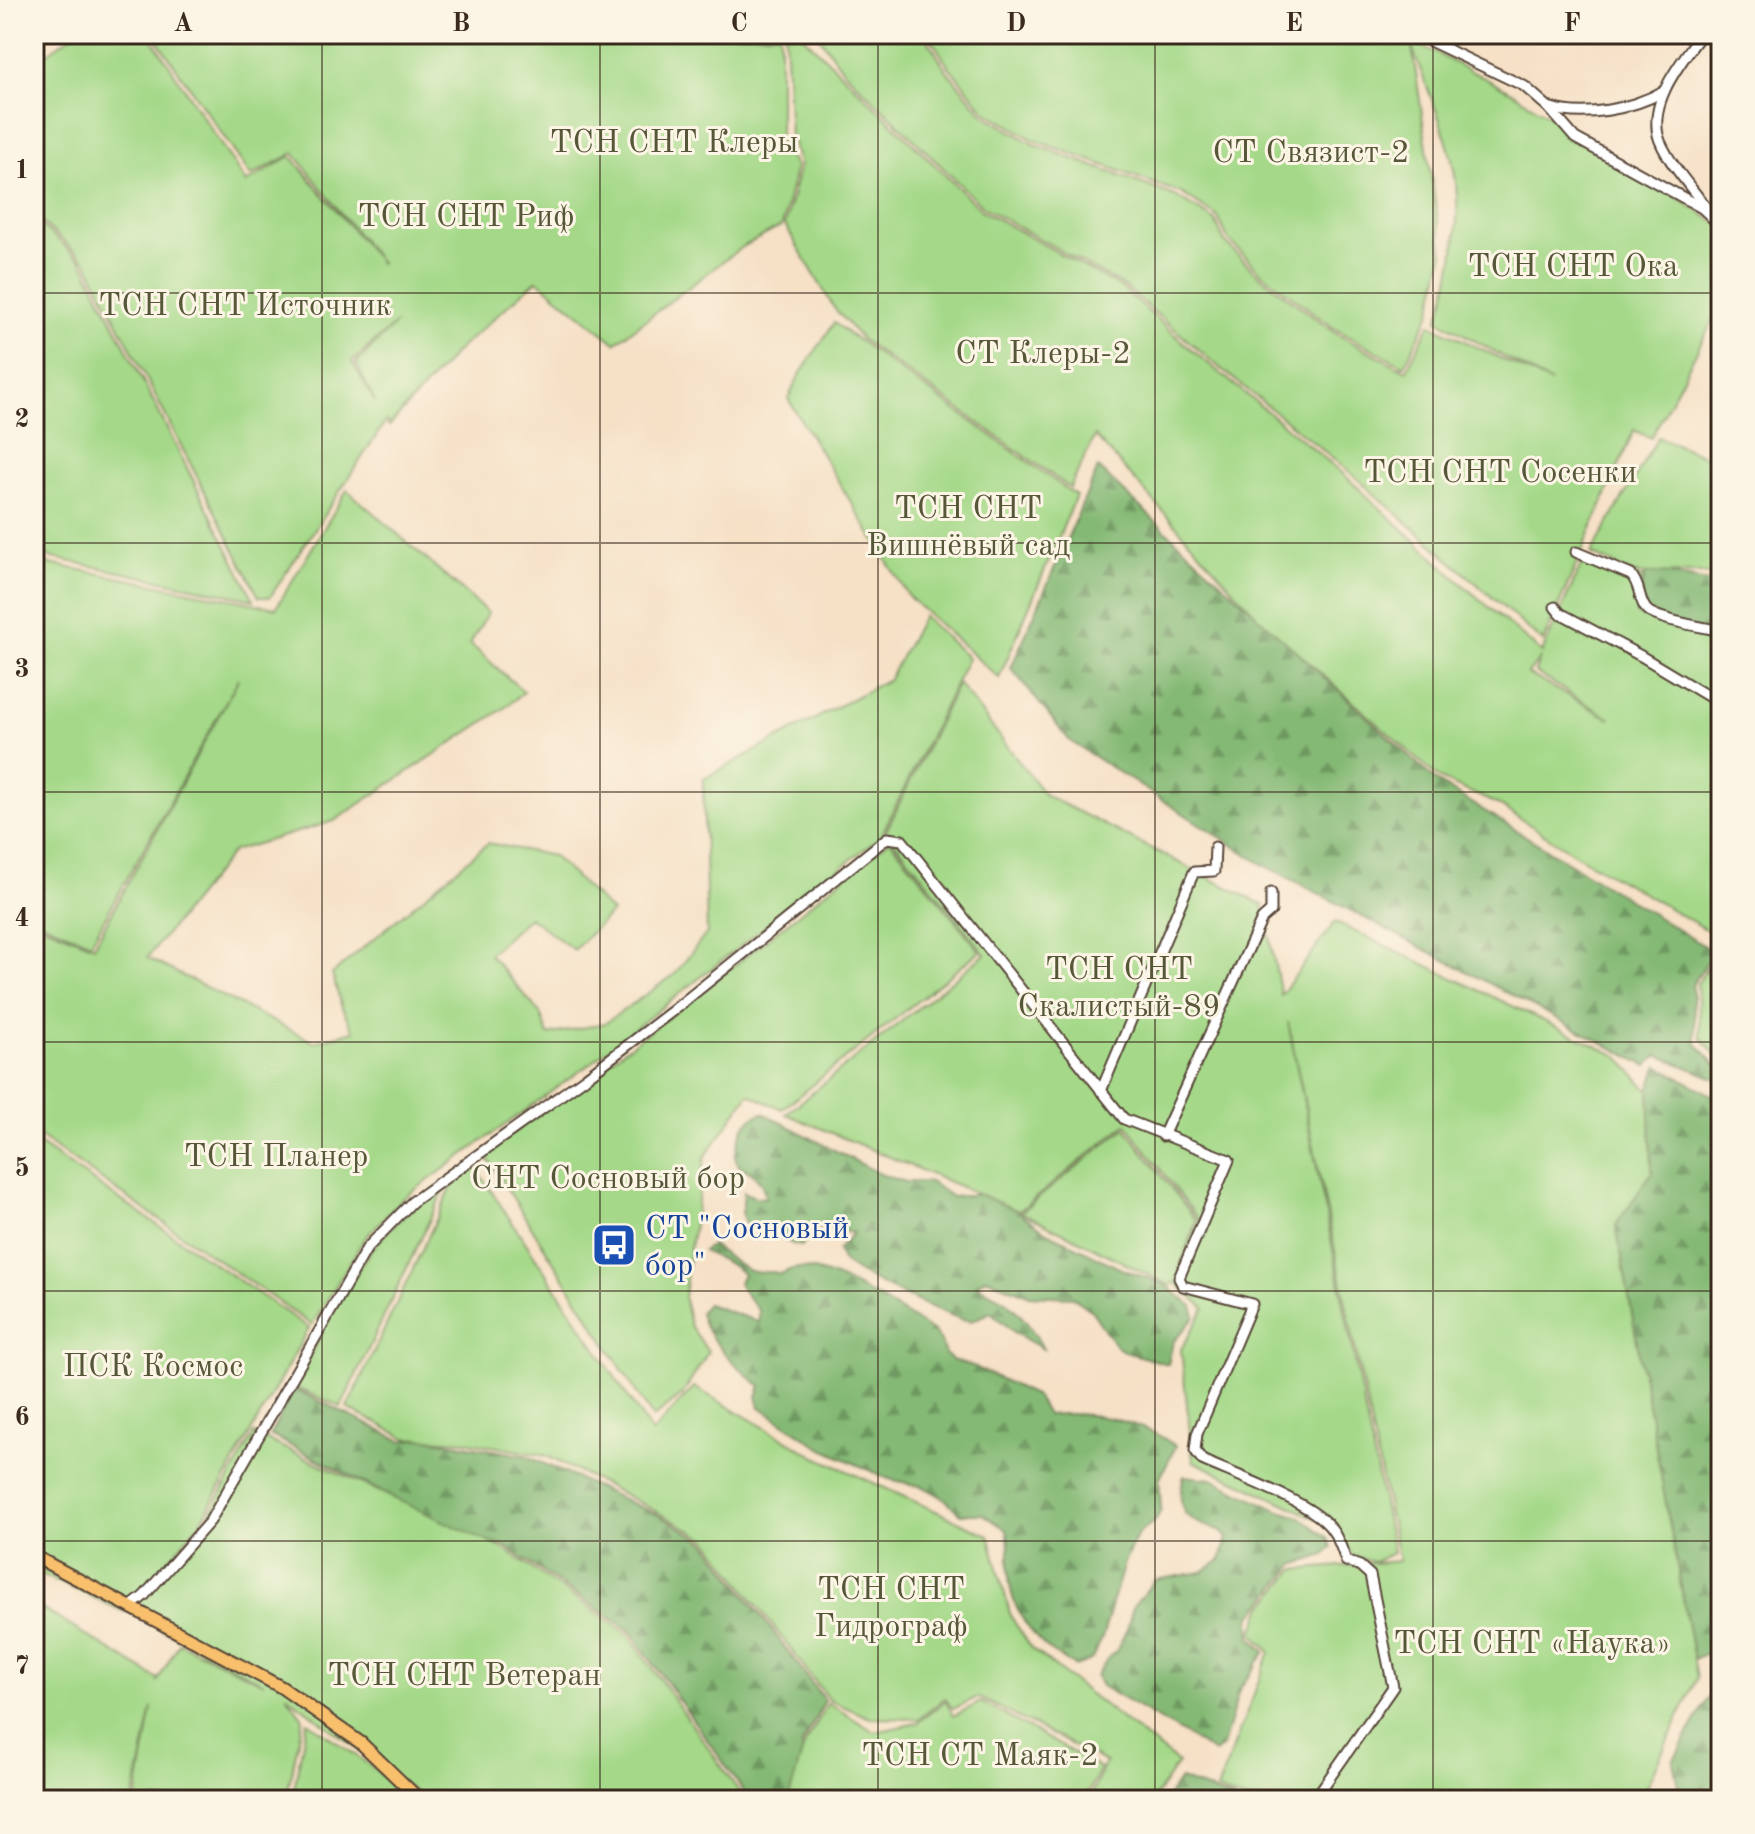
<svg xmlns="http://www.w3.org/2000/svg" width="1755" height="1834" font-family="'Old Standard TT',serif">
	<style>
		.forest { fill: url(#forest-firs); stroke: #60724a; stroke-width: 2 }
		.garden { fill: #a5d989; stroke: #708254; stroke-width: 2; fill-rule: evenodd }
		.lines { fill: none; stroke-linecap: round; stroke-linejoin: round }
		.minor-casing { stroke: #574537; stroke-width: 13 }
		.major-casing { stroke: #574537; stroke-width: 15 }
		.minor { stroke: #fff; stroke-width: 9 }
		.major { stroke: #f8bf6c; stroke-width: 11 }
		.grid { fill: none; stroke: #3b2a1e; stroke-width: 2; stroke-opacity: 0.55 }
		.labels { text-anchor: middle; stroke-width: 6; stroke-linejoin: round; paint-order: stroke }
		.park-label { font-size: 32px; fill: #565639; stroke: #fcf5e5 }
		.transit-label { font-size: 32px; fill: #164399; stroke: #fcf5e5; text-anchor: start }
		.neatline { fill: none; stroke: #3b2a1e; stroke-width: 3 }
		.grid-label { font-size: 26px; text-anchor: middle; font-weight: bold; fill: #3b2a1e }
	</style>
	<defs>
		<pattern id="forest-firs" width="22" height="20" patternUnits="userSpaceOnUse" patternTransform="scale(2)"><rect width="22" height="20" fill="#84b975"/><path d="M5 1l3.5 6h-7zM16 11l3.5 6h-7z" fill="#6d975f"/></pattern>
	</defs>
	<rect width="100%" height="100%" fill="#fcf5e5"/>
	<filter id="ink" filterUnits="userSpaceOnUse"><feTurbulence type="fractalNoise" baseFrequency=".0125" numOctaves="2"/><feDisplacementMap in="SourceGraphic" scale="16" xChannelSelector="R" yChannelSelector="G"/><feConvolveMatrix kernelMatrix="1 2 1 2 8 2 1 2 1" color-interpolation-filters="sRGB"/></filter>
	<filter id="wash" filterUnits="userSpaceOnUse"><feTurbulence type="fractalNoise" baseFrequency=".006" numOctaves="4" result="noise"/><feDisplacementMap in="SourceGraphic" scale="32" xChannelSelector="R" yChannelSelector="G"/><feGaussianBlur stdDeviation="1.8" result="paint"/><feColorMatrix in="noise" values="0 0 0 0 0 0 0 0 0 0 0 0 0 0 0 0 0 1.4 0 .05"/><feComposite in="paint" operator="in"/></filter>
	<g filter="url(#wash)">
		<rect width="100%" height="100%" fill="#f6e0c6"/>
		<g class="forest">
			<path d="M1098,468L1436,781L1714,952L1692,985L1696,1043L1721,1070V1081L1658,1055L1647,1066L1262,864L1070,741L1011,668Z"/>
			<path d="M1646,569L1721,585V636L1638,612Z"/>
			<path d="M1658,1066L1721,1100V1646L1694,1659L1616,1225L1652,1172L1649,1091Z"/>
			<path d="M763,1113L882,1175L906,1182H930L952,1197L981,1194L1016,1210L1045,1231L1119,1268L1164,1284L1192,1306L1195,1317L1173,1342L1168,1364L1125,1352L1116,1346L1091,1310L1073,1297L1028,1295L986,1278L977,1284C985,1292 995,1294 1005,1301C1021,1313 1034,1331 1043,1349L1015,1333L991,1312L971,1321L961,1319C940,1311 853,1275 843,1261C840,1258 839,1253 838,1250L853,1233L811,1226L802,1246C784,1244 781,1234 766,1226L756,1229L746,1226L742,1215L744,1192L754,1197L765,1198C765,1183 754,1172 740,1167L735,1158C740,1138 741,1119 763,1113Z"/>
			<path d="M712,1245C723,1253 737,1266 750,1271C761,1275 769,1269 781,1274C787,1271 792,1268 799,1268C837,1269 902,1312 935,1333L941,1342L945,1354L954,1361L975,1367L1036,1396L1047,1415C1091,1411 1139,1420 1176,1446L1159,1480L1161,1509L1156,1520L1138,1534L1125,1560L1102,1638L1092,1659L1076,1666C1040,1651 1010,1613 1009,1574C1008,1558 1011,1546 1007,1530L983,1514H960L944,1498L924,1487L889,1479L823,1449L760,1407L757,1396L761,1386C740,1371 705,1338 700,1312L707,1304L759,1322V1311L738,1284L743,1274C733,1263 717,1259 703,1251Z"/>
			<path d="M294,1389L402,1441L422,1438L527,1456L658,1515L706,1542L825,1701L801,1746L833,1800H750L630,1631L501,1544L445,1540L394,1498L270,1435Z"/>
			<path d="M1184,1476L1212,1479L1277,1510L1300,1517L1327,1537L1332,1547L1325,1555L1294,1565L1250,1618L1251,1637L1265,1652L1239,1690L1223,1747L1215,1753L1178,1730L1101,1686L1096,1676L1108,1658L1117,1650L1127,1629L1133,1607L1155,1580L1202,1572L1221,1560L1227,1538L1220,1530C1186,1522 1174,1512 1184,1476Z"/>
			<path d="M1721,1676V1800H1681L1673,1761Z"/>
			<path d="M1180,1779L1235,1800H1164Z"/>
		</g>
		<g class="garden">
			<path d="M74,34H149L246,183L291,156L381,264L294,153L251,176L153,34H780V143L796,166L782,226L742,247L615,343L537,280L459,349L389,426L386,421L270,597H259L86,261L34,215V63ZM396,323L356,363L375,402L352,362Z"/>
			<path d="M785,34H801L981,210L1122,288L1192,350L1340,471L1461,583L1542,653L1583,561L1642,578L1636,614L1721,640V938L1575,854L1499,805L1440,779L1260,619L1095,436L1070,488L861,339L834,308L785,225L800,165L790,135ZM1540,658L1535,672L1611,719L1528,674Z"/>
			<path d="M817,34H924L947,71L984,115L1033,144L1175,196L1215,220L1224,241L1256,273L1335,333L1406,371L1430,324L1551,383L1438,320C1454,271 1464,210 1452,160C1443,122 1425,84 1412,47L1443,256L1431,312L1404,366L1335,329L1260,272L1228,239L1218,217L1181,193L1034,140L985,111L950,68L928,34H1409L1410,40L1510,91L1721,226V305L1651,438L1634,430L1543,642L1344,467L1219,367L1125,287L983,207L844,71Z"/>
			<path d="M34,219L82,261L254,600L34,554Z"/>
			<path d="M834,323L1076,496L999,678L909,597L788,399L799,376Z"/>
			<path d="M1658,437L1721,463V578L1700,573L1634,574L1591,554Z"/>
			<path d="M347,490L488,613L470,644L524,692L503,709L334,821L233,851L147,958L314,1042L354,1031L342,1008L332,974L488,843L553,856L612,912L574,950L529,917L489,954L540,1013L548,1035L605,1023L674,975L707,933L703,779L889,679L923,616L968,658L881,836L591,1063L401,1200L364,1239L312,1325L34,1133V922L94,946L239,678L91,943L34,919V561L276,608Z"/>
			<path d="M958,683L1045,795L1263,905L1281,995L1335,922L1618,1056L1649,1091L1652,1172L1616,1225L1697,1678L1640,1800H1243L1217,1790L1270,1652L1253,1633L1262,1608L1294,1570L1399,1561L1288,1022L1393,1553L1374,1562L1352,1556L1337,1528L1193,1461L1181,1349L1205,1308L1174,1282L1171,1286L1021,1212L1125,1128L1196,1220L1181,1264L1199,1220L1126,1124L1019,1211L786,1114L985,954L886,831Z"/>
			<path d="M890,840L980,951L782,1109L749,1094L705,1157L690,1248L684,1297L690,1325L708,1352L682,1395L653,1418L485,1154L694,998Z"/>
			<path d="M1721,946V1061L1701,1037L1697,984Z"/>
			<path d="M34,1141L309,1328L202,1520L125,1612L34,1571Z"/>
			<path d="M474,1165L652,1433L694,1387L816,1457L989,1535L1011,1617L1032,1649L1178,1763L1153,1800H1089L1106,1762L978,1697L953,1709L945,1698L919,1719L870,1718L829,1700L707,1539L637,1501L547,1456L465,1441L406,1438L347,1408L457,1176Z"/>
			<path d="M444,1183H447L341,1407L294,1387C318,1341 340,1292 371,1251C391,1224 419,1204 444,1183Z"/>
			<path d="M254,1434L502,1548L628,1634L745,1800H425L286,1695L303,1718L286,1800H136L152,1708L133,1800H34V1604L158,1679L157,1682L179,1643L264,1683L128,1612L207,1519Z"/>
			<path d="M945,1701L954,1716L981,1702L1101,1768L1084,1800H788L804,1746L828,1703L875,1732L917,1723Z"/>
			<path d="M307,1721L375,1769L406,1800H292Z"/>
		</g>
	</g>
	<g filter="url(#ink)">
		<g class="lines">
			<g class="minor-casing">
				<g id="minor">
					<path d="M1415,34L1524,86L1548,107L1575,138L1702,208L1721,226"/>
					<path d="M1701,34C1682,62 1650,98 1658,135C1664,158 1693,189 1707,209"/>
					<path d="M1548,107C1583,119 1632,109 1664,91"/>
					<path d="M1576,552L1631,575C1641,585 1638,601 1647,610C1656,620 1704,627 1721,631"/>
					<path d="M1555,607L1560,613L1641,656L1721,704"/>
					<path d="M1101,1091L1194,872L1214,871L1215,847"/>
					<path d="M1163,1136L1262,919L1271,911V893"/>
					<path d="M130,1607L144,1596L210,1521L367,1248L412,1202L585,1078L671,1012L887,838L902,840L1124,1119L1229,1160L1179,1278L1183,1286L1252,1304L1197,1434L1195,1450L1202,1460C1235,1475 1309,1501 1330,1527C1338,1537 1342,1549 1346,1561L1360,1566L1370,1575L1393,1687L1314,1800"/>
				</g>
			</g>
			<g class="major-casing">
				<path id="major" d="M34,1556L281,1687L361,1743L420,1800"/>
			</g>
			<use href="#minor" class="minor"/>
			<use href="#major" class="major"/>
		</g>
	</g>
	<path class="grid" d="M322,34V1800M600,34V1800M878,34V1800M1155,34V1800M1433,34V1800M34,293H1721M34,543H1721M34,792H1721M34,1042H1721M34,1291H1721M34,1541H1721"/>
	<defs>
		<g id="bus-square" transform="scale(2.3)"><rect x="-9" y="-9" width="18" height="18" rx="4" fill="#1a4fb4" stroke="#fcf5e5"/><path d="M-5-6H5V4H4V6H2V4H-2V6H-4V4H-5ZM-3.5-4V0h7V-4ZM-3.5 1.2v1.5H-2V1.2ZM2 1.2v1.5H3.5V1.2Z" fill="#fff"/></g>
	</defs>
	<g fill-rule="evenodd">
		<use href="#bus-square" x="614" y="1245"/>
	</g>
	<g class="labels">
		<g class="park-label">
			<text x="674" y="152">ТСН СНТ Клеры</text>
			<text x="1311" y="162">СТ Связист-2</text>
			<text x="466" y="226">ТСН СНТ Риф</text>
			<text x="1573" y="276">ТСН СНТ Ока</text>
			<text x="245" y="315">ТСН СНТ Источник</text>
			<text x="1043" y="363">СТ Клеры-2</text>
			<text x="1500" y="482">ТСН СНТ Сосенки</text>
			<text x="968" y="518">ТСН СНТ<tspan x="968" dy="37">Вишнёвый сад</tspan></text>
			<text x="1119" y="979">ТСН СНТ<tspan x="1119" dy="37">Скалистый-89</tspan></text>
			<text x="276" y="1166">ТСН Планер</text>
			<text x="608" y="1188">СНТ Сосновый бор</text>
			<text x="153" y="1376">ПСК Космос</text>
			<text x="891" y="1599">ТСН СНТ<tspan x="891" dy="37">Гидрограф</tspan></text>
			<text x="1532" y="1653">ТСН СНТ «Наука»</text>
			<text x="464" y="1685">ТСН СНТ Ветеран</text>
			<text x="980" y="1765">ТСН СТ Маяк-2</text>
		</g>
		<g class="transit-label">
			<text x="645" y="1238">СТ "Сосновый<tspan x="645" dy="37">бор"</tspan></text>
		</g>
	</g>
	<rect width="1755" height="1834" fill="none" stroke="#fcf5e5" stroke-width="88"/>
	<rect x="44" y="44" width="1667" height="1746" class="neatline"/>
	<g class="grid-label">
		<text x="183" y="31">A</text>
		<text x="461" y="31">B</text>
		<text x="739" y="31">C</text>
		<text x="1016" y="31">D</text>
		<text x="1294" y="31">E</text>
		<text x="1572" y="31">F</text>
		<text x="22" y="178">1</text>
		<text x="22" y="427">2</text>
		<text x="22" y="677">3</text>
		<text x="22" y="926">4</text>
		<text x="22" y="1176">5</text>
		<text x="22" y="1425">6</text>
		<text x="22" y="1674">7</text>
	</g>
</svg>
